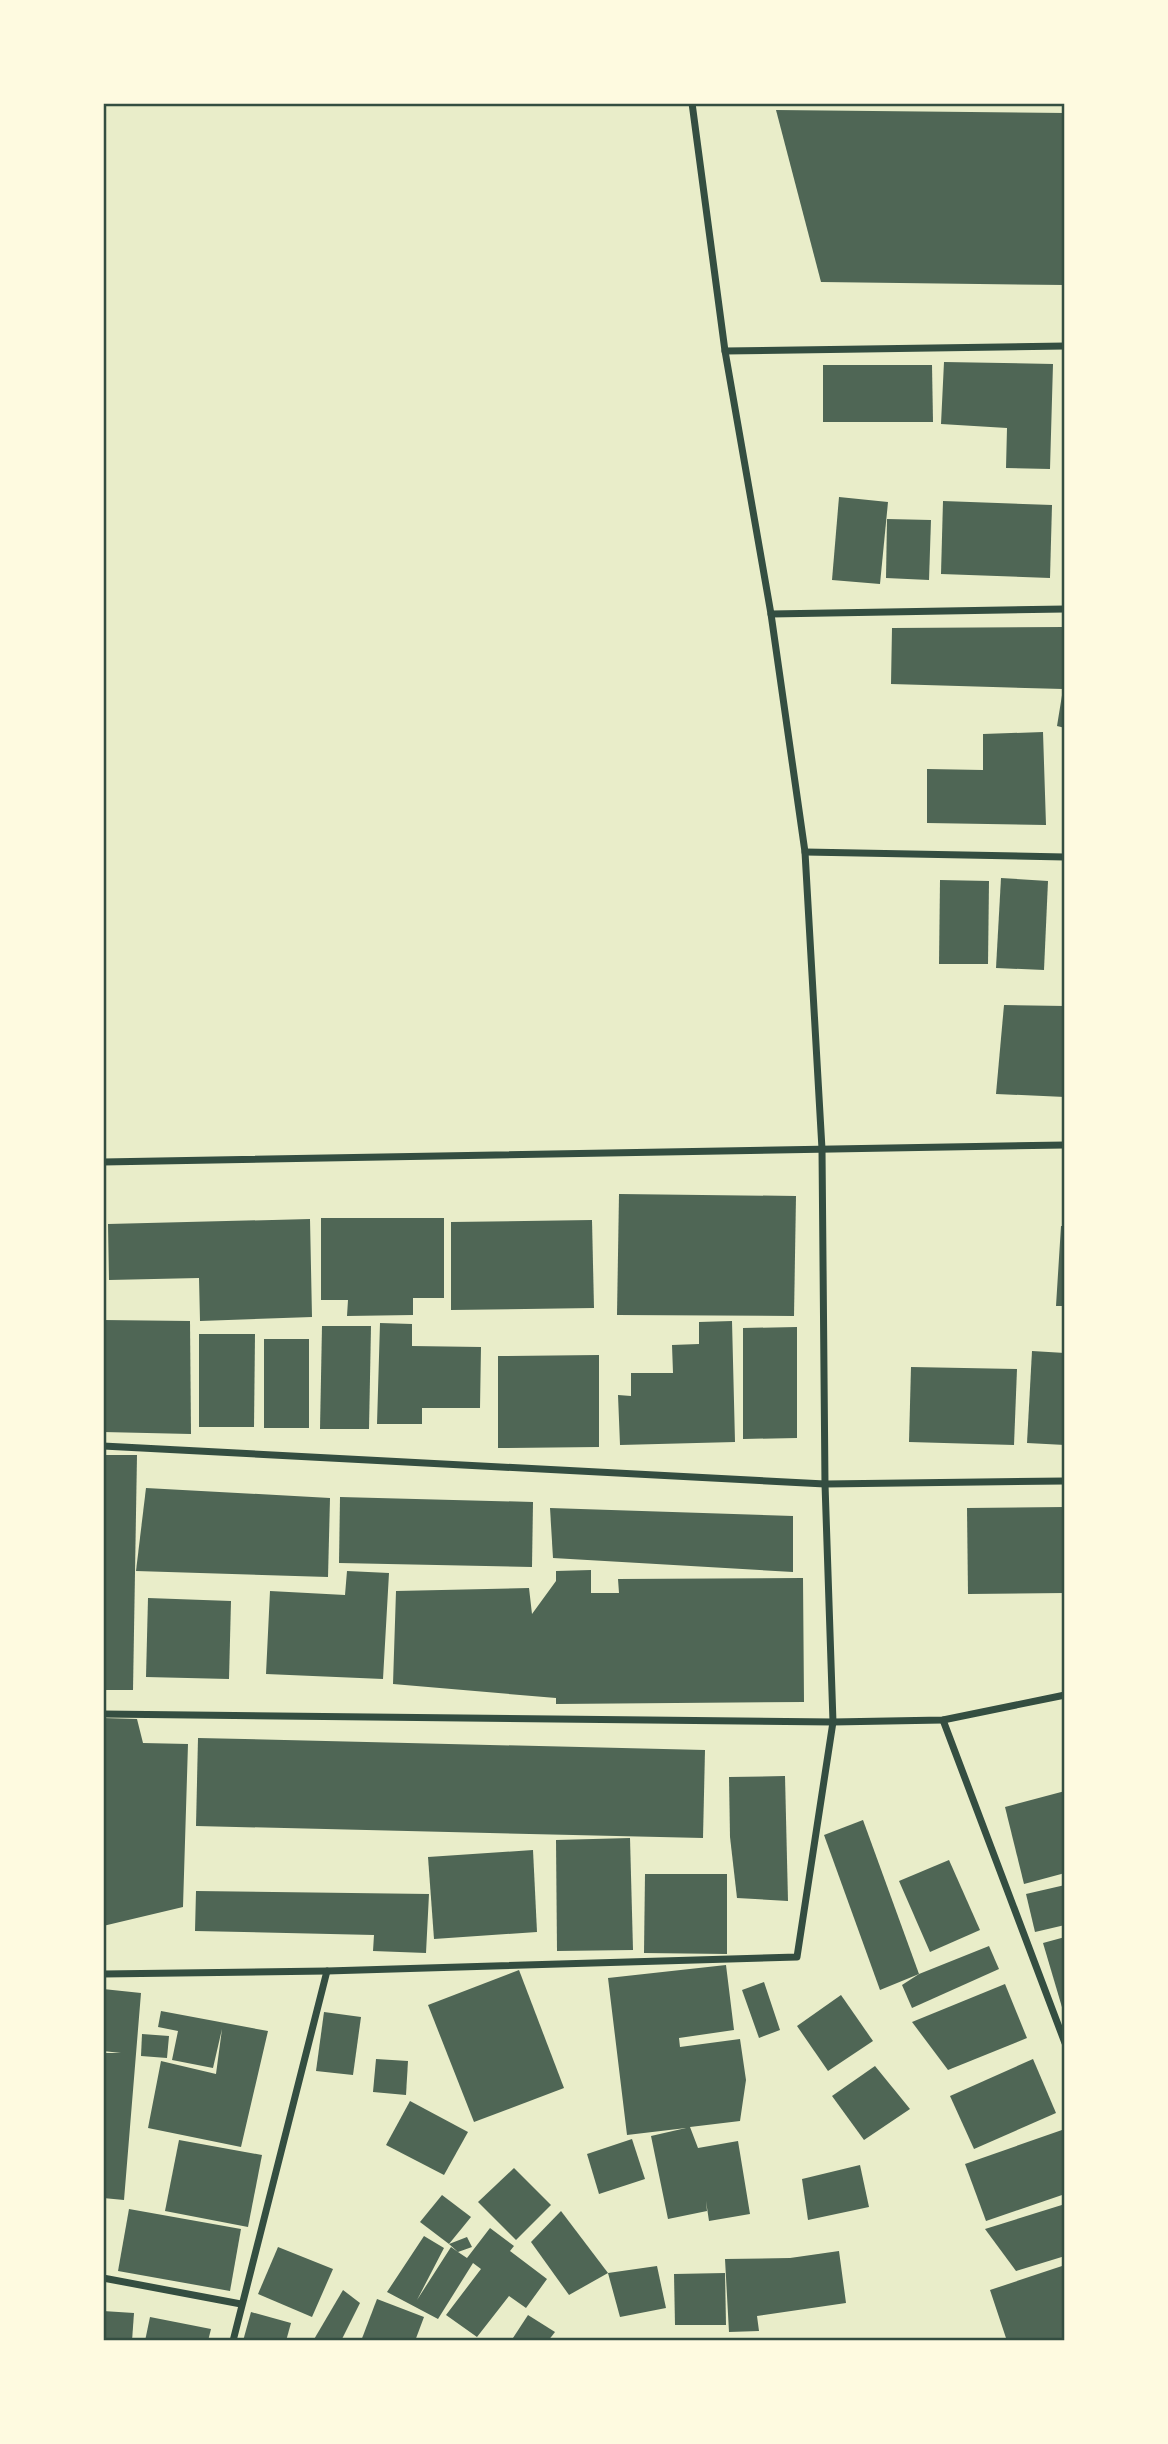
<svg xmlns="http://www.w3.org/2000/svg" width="1168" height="2444" font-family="Barlow,sans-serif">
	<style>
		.building { fill: #4f6655 }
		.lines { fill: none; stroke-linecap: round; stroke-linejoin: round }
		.minor { stroke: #344e41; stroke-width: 7 }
		.neatline { fill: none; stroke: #344e41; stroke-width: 2.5 }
	</style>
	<rect width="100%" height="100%" fill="#e9edc9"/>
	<g class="building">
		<path d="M776,110L1065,113V285L821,282Z"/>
		<path d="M944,362L1053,364L1050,469L1006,468L1007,428L941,424Z"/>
		<rect x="1062" y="363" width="3" height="93"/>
		<path d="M823,365H932L933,422H823Z"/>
		<path d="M839,497L888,502L880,584L832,580Z"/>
		<path d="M943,501L1052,505L1050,578L941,574Z"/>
		<path d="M887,519L931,520L929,580L886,578Z"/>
		<path d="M1065,627V728L1057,726L1063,689L891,684L892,628Z"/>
		<path d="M1043,732L1046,825L927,823V769L983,770V734Z"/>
		<path d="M1001,878L1048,881L1044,970L996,968Z"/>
		<path d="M940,880L989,881L988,964H939Z"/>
		<path d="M1004,1005L1065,1006V1097L996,1094Z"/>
		<path d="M619,1194L796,1196L794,1316L617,1315Z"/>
		<path d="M321,1218H444V1298H413V1315L347,1316L348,1300H321Z"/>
		<path d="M310,1219L312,1317L200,1321L199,1278L109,1280L108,1224Z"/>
		<path d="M592,1220L594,1308L451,1310V1222Z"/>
		<path d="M1061,1226H1065V1306H1056Z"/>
		<path d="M103,1320L190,1321L191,1434L103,1432Z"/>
		<path d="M732,1321L735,1442L620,1445L618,1395L631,1396V1373H673L672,1345L699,1344V1322Z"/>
		<path d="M380,1323L412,1324V1346L481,1347L480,1408H422V1424H377Z"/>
		<path d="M322,1326H371L369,1429H320Z"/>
		<path d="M797,1327V1438L743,1439V1328Z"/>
		<path d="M199,1334H255L254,1427H199Z"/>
		<rect x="264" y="1339" width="45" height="89"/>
		<path d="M1032,1351L1065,1353V1445L1027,1443Z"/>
		<path d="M599,1355V1447L498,1448V1356Z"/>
		<path d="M911,1367L1017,1369L1014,1445L909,1442Z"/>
		<path d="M103,1455H137L133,1690H103Z"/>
		<path d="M146,1488L330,1498L328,1577L136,1571Z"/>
		<path d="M340,1497L533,1502L532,1567L339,1563Z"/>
		<path d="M1065,1507V1593L968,1594L967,1508Z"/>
		<path d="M550,1508L793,1516V1572L553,1558Z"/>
		<path d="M591,1570V1593H619L618,1579L803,1578L804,1702L556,1704V1698L393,1684L396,1591L529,1588L532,1614L556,1581V1571Z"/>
		<path d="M347,1571L389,1573L383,1679L266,1674L270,1591L345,1595Z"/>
		<path d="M148,1598L231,1601L229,1679L146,1677Z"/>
		<path d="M103,1718L137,1719L143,1743L188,1744L183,1907L103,1926Z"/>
		<path d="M198,1738L705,1750L703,1838L196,1826Z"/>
		<path d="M785,1776L788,1901L737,1898L730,1837L729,1777Z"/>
		<path d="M1065,1791V1873L1024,1884L1005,1807Z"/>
		<path d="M863,1820L919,1974L880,1990L824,1835Z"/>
		<path d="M630,1838L633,1950L557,1951L556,1840Z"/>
		<path d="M533,1850L537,1932L434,1939L428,1857Z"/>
		<path d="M949,1860L980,1930L930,1952L899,1881Z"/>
		<path d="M645,1874H727V1954L644,1953Z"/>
		<path d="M1065,1885V1925L1035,1932L1026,1894Z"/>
		<path d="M196,1891L429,1894L426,1953L373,1951L374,1935L195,1931Z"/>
		<path d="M1065,1937V2014H1064L1043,1943Z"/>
		<path d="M989,1946L999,1969L912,2008L902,1985L919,1974Z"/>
		<path d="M726,1965L734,2030L679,2038L680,2047L740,2039L746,2080L740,2121L690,2127L698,2148L738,2141L750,2214L709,2221L706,2201L707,2211L668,2219L651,2136L686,2128L627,2135L608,1978Z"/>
		<path d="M519,1970L564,2088L474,2122L428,2005Z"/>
		<path d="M764,1982L780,2030L759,2038L742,1990Z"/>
		<path d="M1005,1984L1027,2038L948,2070L912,2022Z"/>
		<path d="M103,1989L141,1993L124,2200L103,2198V2053H121L103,2051Z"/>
		<path d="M841,1995L873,2041L828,2071L797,2026Z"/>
		<path d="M161,2011L268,2031L241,2147L148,2128L161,2061L216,2074L222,2029L213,2068L172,2060L178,2031L158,2027Z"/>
		<path d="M324,2012L361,2017L353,2075L316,2071Z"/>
		<path d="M142,2034L169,2036L167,2058L141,2056Z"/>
		<path d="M376,2059L408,2061L406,2095L373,2092Z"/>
		<path d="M1033,2059L1056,2113L974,2149L950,2096Z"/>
		<path d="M875,2066L910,2109L864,2140L832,2096Z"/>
		<path d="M410,2101L468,2132L444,2175L386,2145Z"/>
		<path d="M1062,2130L1065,2138V2194L986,2221L965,2164Z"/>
		<path d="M632,2139L645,2179L599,2194L587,2154Z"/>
		<path d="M179,2140L262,2155L248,2227L165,2211Z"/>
		<path d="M860,2165L869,2207L808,2220L802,2179Z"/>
		<path d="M514,2168L551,2205L516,2240L478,2202Z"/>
		<path d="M442,2195L471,2217L449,2244L420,2222Z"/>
		<path d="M1065,2204V2256L1016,2271L985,2229Z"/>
		<path d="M129,2209L241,2229L230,2291L118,2271Z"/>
		<path d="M561,2211L608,2273L569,2295L531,2242Z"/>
		<path d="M490,2228L514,2246L510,2251L547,2279L526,2308L509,2296L477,2337L446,2315L481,2269L473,2263L438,2319L387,2292L424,2236L444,2248L417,2300L451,2247L458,2252L449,2244L467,2237L472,2247L458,2252L467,2258Z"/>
		<path d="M278,2247L333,2269L312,2317L258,2294Z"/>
		<path d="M839,2251L846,2303L757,2316L759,2331L729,2332L725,2259L790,2258Z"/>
		<path d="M1065,2265V2341H1007L990,2290Z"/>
		<path d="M657,2266L666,2308L620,2317L608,2273Z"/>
		<path d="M725,2273L726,2325H675L674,2274Z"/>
		<path d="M343,2290L360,2303L341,2341H313Z"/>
		<path d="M377,2299L424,2317L415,2341H361Z"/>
		<path d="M103,2311L134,2313L132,2341H103Z"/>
		<path d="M251,2312L291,2323L286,2341H243Z"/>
		<path d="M528,2315L555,2332L548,2341H511Z"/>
		<path d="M150,2317L211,2329L208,2341H145Z"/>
	</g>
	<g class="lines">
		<g class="minor">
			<path d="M725,351L1065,346"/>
			<path d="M771,614L1065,609"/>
			<path d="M805,852L1065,857"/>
			<path d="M103,1162L1065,1145"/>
			<path d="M103,1446L825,1484L1065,1481"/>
			<path d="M103,1714L833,1722L943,1720L1065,1695"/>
			<path d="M943,1720L1065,2043"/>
			<path d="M103,1974L327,1971L797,1957L833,1722L825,1484L822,1149L805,852L771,614L725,351L692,103"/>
			<path d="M103,2278L241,2304"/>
			<path d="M233,2341L327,1971"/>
		</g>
	</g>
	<rect width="1168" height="2444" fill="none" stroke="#fefae0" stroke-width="210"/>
	<rect x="105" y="105" width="958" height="2234" class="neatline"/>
</svg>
